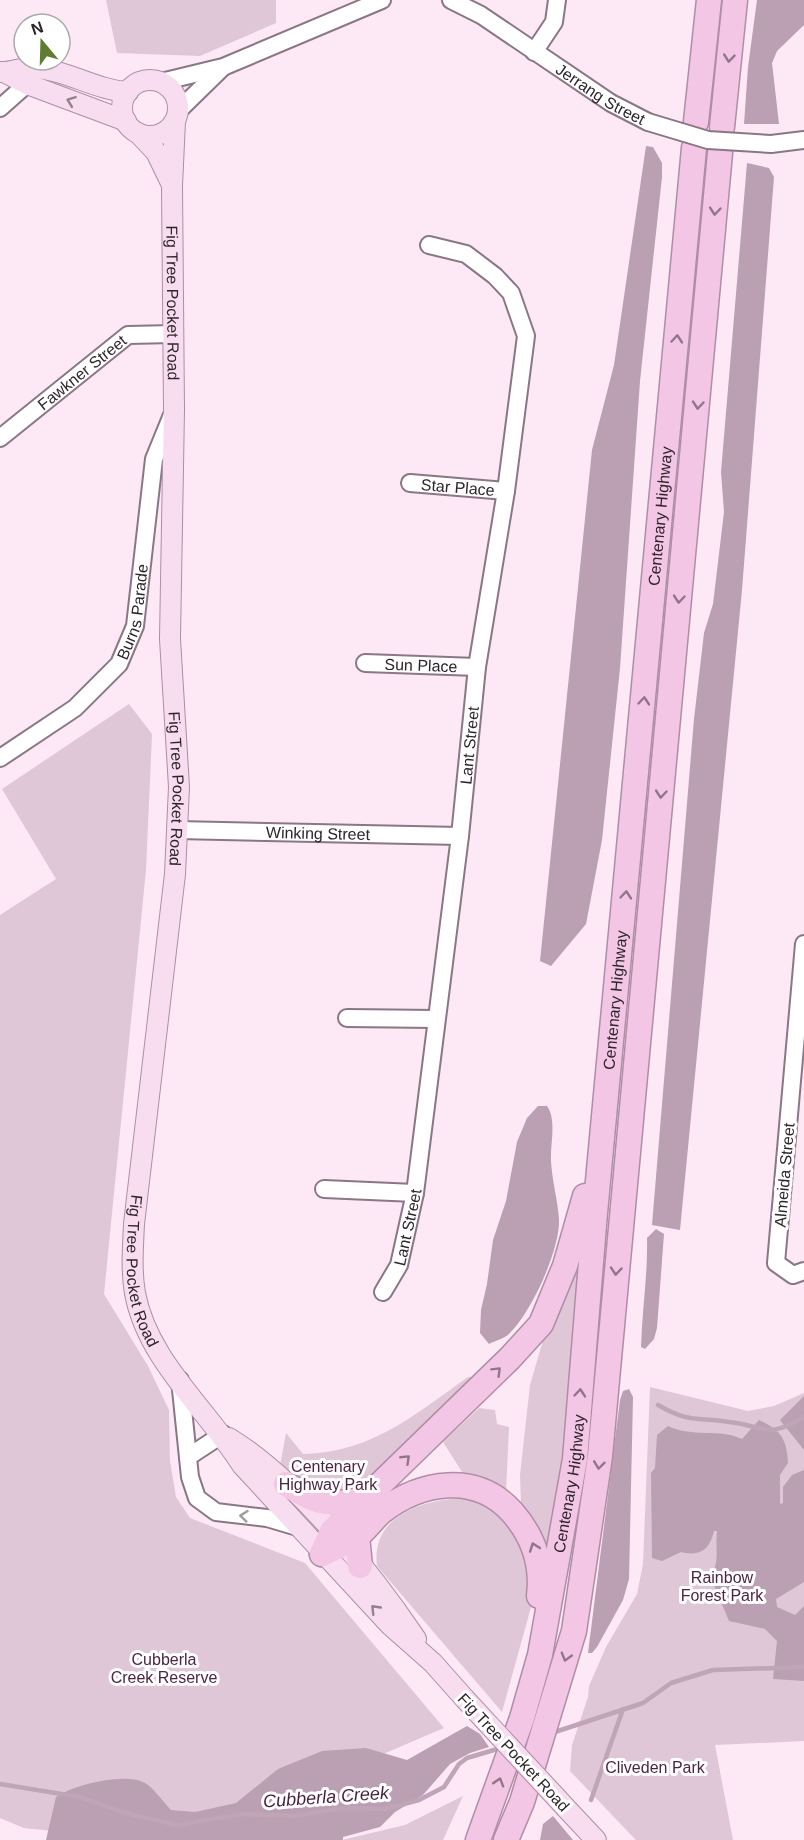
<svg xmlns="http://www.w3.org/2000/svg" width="804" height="1840" font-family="Helvetica,sans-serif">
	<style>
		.green { fill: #dfc7d8 }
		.forest { fill: #bb9fb2 }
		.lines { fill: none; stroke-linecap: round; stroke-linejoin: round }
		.stream { stroke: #c0a4b8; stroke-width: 4.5 }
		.minor-casing { stroke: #8a7785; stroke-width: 20 }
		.major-casing { stroke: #ae8ea5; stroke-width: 22 }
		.highway-casing { stroke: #ae8ea5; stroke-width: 27 }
		.minor { stroke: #fff; stroke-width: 16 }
		.major { stroke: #f8ddf0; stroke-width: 20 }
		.highway { stroke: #f4c6e6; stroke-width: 24 }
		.minor-bridge-casing { stroke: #8a7785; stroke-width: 20; stroke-linecap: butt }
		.major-bridge-casing { stroke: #ae8ea5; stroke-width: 22; stroke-linecap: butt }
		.minor-bridge { stroke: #fff; stroke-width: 16 }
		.major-bridge { stroke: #f8ddf0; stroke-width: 20 }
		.oneway { stroke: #907688 }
		.oneway2 { stroke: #92818e }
		.oneway3 { stroke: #a09da0 }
		.labels { text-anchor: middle; stroke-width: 6; stroke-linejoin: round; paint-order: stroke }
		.street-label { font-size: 16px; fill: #2d252b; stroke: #fff }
		.park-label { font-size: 16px; fill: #4c2543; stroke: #fff }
		.water-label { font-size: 18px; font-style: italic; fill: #461f3d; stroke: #fff }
	</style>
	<rect width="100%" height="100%" fill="#fde8f6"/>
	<g class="green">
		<path d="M106,0H276V23L200,56L117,53Z"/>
		<path d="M129,704L152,734L146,870L104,1294L148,1366L169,1410L170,1461L176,1497L190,1518L305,1563L444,1728L243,1814L140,1840L24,1828L0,1818V915L56,879L2,789Z"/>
		<path d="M572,1269H580L564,1463L549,1558L521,1504L520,1475L530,1385L546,1330Z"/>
		<path d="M468,1377H480L368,1485L340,1497H320L280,1466L286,1433L303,1454C373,1452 414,1415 468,1377Z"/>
		<path d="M650,1387L748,1411L774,1406L804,1393V1741L715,1745L733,1840H636L570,1771L572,1745L588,1697L589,1686L606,1647L637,1594L643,1564Z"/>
		<path d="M479,1408L495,1410L497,1424L509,1427L506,1492L464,1475L443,1442Z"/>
		<path d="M451,1499H469L498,1510L525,1545L533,1600L502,1712L377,1566C371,1521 413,1503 451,1499Z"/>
		<path d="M463,1796L443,1840H342L405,1825Z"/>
	</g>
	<g class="forest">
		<path d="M757,0H804V25L777,51L772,63L779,124H744L748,67Z"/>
		<path d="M646,146L653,147L662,163V177L640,381L620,668L602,840L586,924L551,966L540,961L592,450L614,365Z"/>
		<path d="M747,163L769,168L774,177L742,590L680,1230L652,1225L694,719L704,633L713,604L724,512L721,472Z"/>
		<path d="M538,1106H547C557,1120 550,1144 551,1161C552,1181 558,1201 559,1220C560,1250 531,1313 509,1334C505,1338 495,1341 489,1344L480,1333L481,1310L487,1284L493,1240L506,1201L517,1142L527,1118Z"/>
		<path d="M656,1229L664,1234L657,1328L654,1339L645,1349L641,1347C642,1310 648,1274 647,1238Z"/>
		<path d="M629,1389L633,1397L629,1579L623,1600L597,1647L592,1653H588L620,1400L623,1391Z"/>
		<path d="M804,1396V1450L780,1420Z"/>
		<path d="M759,1420C781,1430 787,1439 788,1463L780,1475V1504L783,1503V1487L792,1475L804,1470V1582L776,1599L777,1607L795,1615L804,1606V1681L773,1679L777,1641L765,1629L729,1621L711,1578C720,1558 715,1552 717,1531H714C710,1549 700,1557 681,1552L662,1561L652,1558L651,1473L655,1468L657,1435L668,1426C692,1438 719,1428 742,1439Z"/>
		<path d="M467,1726L480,1734L489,1747L470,1753L450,1764L423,1795L395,1812L380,1827L343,1837V1840H46L56,1797C74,1785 125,1772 145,1783C154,1788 163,1802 171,1810L195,1812L236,1803L278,1769L322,1751L366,1748L407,1760Z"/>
		<path d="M553,1816L573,1840H540L543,1824Z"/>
	</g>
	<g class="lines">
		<g class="stream">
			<path d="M658,1405C689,1423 695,1417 729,1422C766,1426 766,1440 804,1417"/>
			<path d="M552,1733L643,1703L671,1683L713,1670L804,1667"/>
			<path d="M0,1784L80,1797L122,1812L176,1825L243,1814L294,1816L344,1808L385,1809L419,1800L444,1787L459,1764L467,1758L504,1747"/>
			<path d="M591,1800L623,1709"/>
		</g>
		<g class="minor-casing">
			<g id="minor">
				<path id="s1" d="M451,0L481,15L611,103L648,122"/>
				<path d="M534,52L554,22L557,0"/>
				<path d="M161,82L223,67L382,0"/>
				<path d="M0,108L27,84L30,74"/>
				<path d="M178,111L222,68"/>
				<path d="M771,144L804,140"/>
				<path id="s2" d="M0,438L128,335L173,334"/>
				<path id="s3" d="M410,483L506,491"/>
				<path id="s4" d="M365,663L477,667"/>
				<path id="s5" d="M0,758L75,708L119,664L135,626L154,459L172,415"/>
				<path id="s6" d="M177,830L460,836"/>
				<path d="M804,944L776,1263L793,1275L804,1271"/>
				<path d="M347,1018L435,1019"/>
				<path d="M324,1189L415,1193"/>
				<path id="s7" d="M383,1292L399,1265L415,1193L460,836L477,667L506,491L526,336L511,293L495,276L466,254L429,245"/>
				<path d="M180,1380L190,1477L197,1498L216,1512L267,1518L301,1528"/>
				<path d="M188,1457L223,1434"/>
			</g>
		</g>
		<g class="major-casing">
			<g id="major">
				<path d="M0,72C11,73 22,67 33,68C66,69 95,90 128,92"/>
				<path d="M4,72L27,84L126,121"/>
				<circle cx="150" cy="108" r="28"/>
				<path id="s8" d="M175,121L172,186L174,410L170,639L179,787L175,874L134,1224C133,1247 131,1270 135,1293C147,1360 207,1409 242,1465L390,1625L433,1663L465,1699"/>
				<path d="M138,133L156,152L171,183"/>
				<path d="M229,1438C297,1480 371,1572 416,1639"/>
				<path d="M566,1808L596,1840"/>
			</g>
		</g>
		<g class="highway-casing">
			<g id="highway">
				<path d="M696,122L709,0"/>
				<path d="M722,127L735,0"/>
				<path d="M286,1484C316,1503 329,1507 364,1499"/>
				<path d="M357,1536L360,1566"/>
				<path d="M322,1554L332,1531L510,1358L541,1324L565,1266L585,1196"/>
				<path d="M322,1554C333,1549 345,1544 355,1538C365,1531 372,1520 381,1512C421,1481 476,1472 512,1512C534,1537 543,1564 539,1596"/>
				<path id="s9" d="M478,1840L522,1718L540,1655L575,1459L595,1213L694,148"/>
				<path d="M506,1840L522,1802L574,1631L600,1456L720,153"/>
			</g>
		</g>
		<use href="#minor" class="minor"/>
		<use href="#major" class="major"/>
		<use href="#highway" class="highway"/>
		<g class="minor-bridge-casing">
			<path id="minor-bridge" d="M648,122L708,140L771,144"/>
		</g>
		<g class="major-bridge-casing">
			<path id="major-bridge" d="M465,1699L566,1808"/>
		</g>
		<use href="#minor-bridge" class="minor-bridge"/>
		<use href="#major-bridge" class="major-bridge"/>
	</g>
	<defs><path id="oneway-chevron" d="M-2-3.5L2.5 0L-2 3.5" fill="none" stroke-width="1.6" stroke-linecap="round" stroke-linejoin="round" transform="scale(1.5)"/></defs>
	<g class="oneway">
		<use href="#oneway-chevron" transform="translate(729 58) rotate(96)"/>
		<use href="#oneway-chevron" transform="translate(715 211) rotate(95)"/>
		<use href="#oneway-chevron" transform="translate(677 339) rotate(-85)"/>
		<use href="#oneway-chevron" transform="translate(698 405) rotate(95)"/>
		<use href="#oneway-chevron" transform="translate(679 599) rotate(95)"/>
		<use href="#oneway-chevron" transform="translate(644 701) rotate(-85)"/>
		<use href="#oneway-chevron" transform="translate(661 794) rotate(95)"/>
		<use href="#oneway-chevron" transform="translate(626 895) rotate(-85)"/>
		<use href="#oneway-chevron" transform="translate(616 1271) rotate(95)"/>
		<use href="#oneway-chevron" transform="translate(497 1371) rotate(-45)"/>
		<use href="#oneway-chevron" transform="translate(580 1393) rotate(-85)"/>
		<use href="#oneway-chevron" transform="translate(406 1459) rotate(-44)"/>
		<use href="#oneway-chevron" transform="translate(599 1465) rotate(97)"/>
		<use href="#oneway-chevron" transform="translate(534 1547) rotate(-110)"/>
		<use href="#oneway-chevron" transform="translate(566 1657) rotate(106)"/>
		<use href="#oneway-chevron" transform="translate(499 1782) rotate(-73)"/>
	</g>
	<g class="oneway2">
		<use href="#oneway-chevron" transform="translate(71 101) rotate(-159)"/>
		<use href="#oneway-chevron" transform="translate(375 1609) rotate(-134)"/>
	</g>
	<use class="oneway3" href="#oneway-chevron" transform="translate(244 1516) rotate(-174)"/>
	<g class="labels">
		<g class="street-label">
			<text dy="6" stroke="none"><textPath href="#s1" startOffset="177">Jerrang Street</textPath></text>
			<text dy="6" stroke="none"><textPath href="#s8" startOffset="182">Fig Tree Pocket Road</textPath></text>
			<text dy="6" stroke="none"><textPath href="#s2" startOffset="105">Fawkner Street</textPath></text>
			<text dy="6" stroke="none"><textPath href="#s3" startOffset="48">Star Place</textPath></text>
			<text dy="6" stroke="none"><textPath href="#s9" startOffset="1341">Centenary Highway</textPath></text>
			<text dy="6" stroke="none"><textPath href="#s5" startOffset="207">Burns Parade</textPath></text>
			<text dy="6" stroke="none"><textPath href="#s4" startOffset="56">Sun Place</textPath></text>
			<text dy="6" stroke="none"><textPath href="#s7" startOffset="556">Lant Street</textPath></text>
			<text dy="6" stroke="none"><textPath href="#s8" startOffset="668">Fig Tree Pocket Road</textPath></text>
			<text dy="6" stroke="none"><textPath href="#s6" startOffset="141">Winking Street</textPath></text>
			<text dy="6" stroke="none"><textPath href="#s9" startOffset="855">Centenary Highway</textPath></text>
			<text transform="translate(784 1175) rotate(-85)" y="6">Almeida Street</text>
			<text dy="6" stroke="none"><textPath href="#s7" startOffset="70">Lant Street</textPath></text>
			<text dy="6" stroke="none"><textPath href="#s8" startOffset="1154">Fig Tree Pocket Road</textPath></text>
			<text dy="6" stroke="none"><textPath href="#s9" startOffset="369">Centenary Highway</textPath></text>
			<text transform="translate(514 1752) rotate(47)" y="6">Fig Tree Pocket Road</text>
		</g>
		<g class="park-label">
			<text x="328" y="1472">Centenary<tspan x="328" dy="18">Highway Park</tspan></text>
			<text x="722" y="1583">Rainbow<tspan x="722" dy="18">Forest Park</tspan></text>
			<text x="164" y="1665">Cubberla<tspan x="164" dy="18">Creek Reserve</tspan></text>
			<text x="655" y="1773">Cliveden Park</text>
		</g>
		<g class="water-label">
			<text transform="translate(326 1797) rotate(-4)" y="6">Cubberla Creek</text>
		</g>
	</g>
	<g transform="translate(42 42) rotate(341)"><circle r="28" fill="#ffffff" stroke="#aba8aa" stroke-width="1.5"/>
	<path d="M0-4.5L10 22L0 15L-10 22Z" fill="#607c31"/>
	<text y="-9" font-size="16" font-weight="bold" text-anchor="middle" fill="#2d252b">N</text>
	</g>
</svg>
